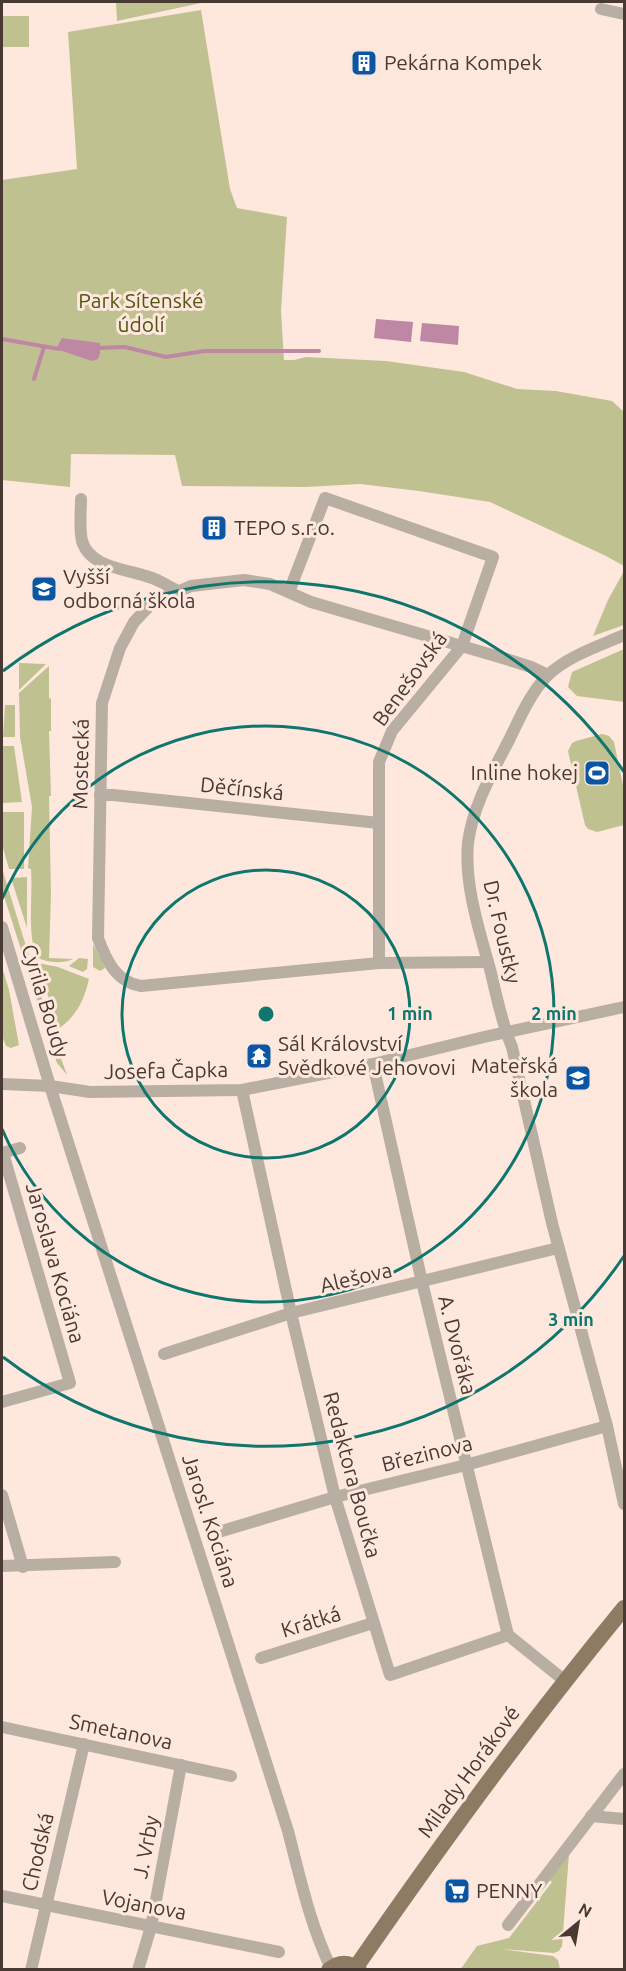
<svg xmlns="http://www.w3.org/2000/svg" width="626" height="1971" font-family="Ubuntu,sans-serif">
	<style>
		.green { fill: #c0c190 }
		.water { fill: #be87a3 }
		.lines { fill: none; stroke-linecap: round; stroke-linejoin: round }
		.stream { stroke: #be87a3; stroke-width: 4 }
		.minor { stroke: #b8afa2; stroke-width: 12 }
		.major { stroke: #8c7c63; stroke-width: 16 }
		.ring { fill: none; stroke: #0f766e; stroke-width: 3 }
		.labels { text-anchor: middle; stroke-width: 6; stroke-linejoin: round; paint-order: stroke }
		.poi-label { font-size: 21px; fill: #483932; stroke: #fee8dd; text-anchor: start }
		.park-label { font-size: 21px; fill: #555513; stroke: #fee8dd }
		.street-label { font-size: 21px; fill: #483932; stroke: #fee8dd }
		.centre { fill: #0f766e; stroke: #fee8dd; stroke-width: 3 }
		.ring-label { font-size: 18px; text-anchor: middle; font-weight: bold; fill: #0f766e; stroke: #fee8dd; stroke-width: 6; stroke-linejoin: round; paint-order: stroke }
	</style>
	<rect width="100%" height="100%" fill="#fee8dd"/>
	<g class="green">
		<path d="M116,2H206L117,21Z"/>
		<path d="M201,10L230,189L237,208L287,217L281,311L284,360H294L306,357L386,361L464,372L517,389L556,391L612,401L624,412V566L606,556L490,502L419,491L360,484L306,487L182,486L175,455L71,454L70,487L2,480V180L77,169L68,32Z"/>
		<rect x="2" y="16" width="27" height="31"/>
		<path d="M624,571V625L593,636L608,600Z"/>
		<path d="M624,649V702L577,696L568,687L572,672Z"/>
		<path d="M19,663L46,664L19,690Z"/>
		<path d="M49,666V698L51,699V731H49L51,796H49L51,894L49,958L73,959C62,964 48,963 36,957C27,929 33,898 31,869L28,868L32,807L20,737L19,693Z"/>
		<path d="M5,705H15V737H3Z"/>
		<path d="M602,734L609,736L614,742L624,790V825L597,832L588,829L585,825L568,751L572,743L576,741Z"/>
		<path d="M2,746H14L22,802L2,803Z"/>
		<path d="M2,812H24V869H9L2,844Z"/>
		<path d="M2,868L51,1028L48,1034L2,890Z"/>
		<path d="M27,877V928L11,878Z"/>
		<path d="M93,944L105,968L100,971L93,967Z"/>
		<path d="M79,958L88,959L87,969L83,972L69,966Z"/>
		<path d="M38,963L58,967L89,979C84,1000 77,1016 58,1029Z"/>
		<path d="M2,967L9,990L19,1045L11,1048L6,1046L2,1036Z"/>
		<path d="M50,1043L57,1047L67,1075L57,1063Z"/>
		<path d="M569,1854L562,1946L559,1951L554,1953L500,1949L553,1956L558,1960L560,1969L460,1970L477,1946L509,1938L552,1882L546,1878Z"/>
	</g>
	<g class="water">
		<path d="M376,319L413,322L411,342L374,338Z"/>
		<path d="M422,323L459,326L458,345L420,341Z"/>
		<path d="M62,338L100,343V354L98,359L92,361L56,349Z"/>
	</g>
	<g class="lines">
		<g class="stream">
			<path d="M2,339L59,349"/>
			<path d="M96,348L125,347L166,357L204,351H319"/>
			<path d="M34,379L44,347"/>
		</g>
		<g class="minor">
			<path d="M601,9L624,14"/>
			<path d="M81,499C81,512 79,528 82,541C90,568 127,569 149,577C160,580 169,587 178,591"/>
			<path d="M289,592L325,498L493,557L462,646L392,731L379,762V963"/>
			<path d="M624,635C599,646 568,656 548,675C530,693 519,720 508,742C492,773 472,808 468,843C464,886 480,932 491,973C497,998 502,1024 512,1047L552,1223L607,1426L624,1504"/>
			<path d="M100,795H113L379,823"/>
			<path d="M2,927L50,1086L288,1831C300,1877 310,1925 331,1968"/>
			<path d="M488,962L379,963L141,986C116,982 106,960 98,938L102,703L120,648L134,622L152,603L191,586L244,580L270,584L311,602L506,659L531,667L548,675"/>
			<path d="M373,1064L422,1282L508,1635"/>
			<path d="M2,1084L50,1086L90,1092L242,1090L373,1064L484,1037L624,1007"/>
			<path d="M242,1090L291,1313L335,1497L390,1675L508,1635"/>
			<path d="M2,1153L20,1148"/>
			<path d="M164,1354L291,1313L558,1248"/>
			<path d="M2,1402L70,1383L3,1153"/>
			<path d="M2,1495L23,1567"/>
			<path d="M222,1531L335,1497L466,1465L607,1426"/>
			<path d="M2,1566L115,1562"/>
			<path d="M508,1635L565,1681"/>
			<path d="M261,1658L373,1623"/>
			<path d="M2,1727L231,1776"/>
			<path d="M591,1816L624,1819"/>
			<path d="M2,1896L279,1952"/>
			<path d="M508,1925L624,1774"/>
			<path d="M31,1970L84,1744"/>
			<path d="M138,1970L151,1927L181,1765"/>
		</g>
		<g class="major">
			<path d="M356,1967C441,1844 529,1723 624,1608"/>
			<path d="M329,1970C339,1962 349,1962 359,1970"/>
		</g>
	</g>
	<g class="ring">
		<circle cx="266" cy="1014" r="144"/>
		<path d="M2 899A288 288 0 1 1 2 1129"/>
		<path d="M624 1256A432 432 0 0 1 3 1357M3 671A432 432 0 0 1 624 772"/>
	</g>
	<defs>
		<g id="building-square" transform="scale(1.35)"><rect x="-9" y="-9" width="18" height="18" rx="4" fill="#0a55a4" stroke="#fee8dd"/><path d="M-4-6H4V6H1V3H-1V6H-4ZM-2.5-4.3h1.7v1.8h-1.7ZM.8-4.3h1.7v1.8H.8ZM-2.5-1h1.7V.8h-1.7ZM.8-1h1.7V.8H.8Z" fill="#fff"/></g>
		<g id="school-square" transform="scale(1.35)"><rect x="-9" y="-9" width="18" height="18" rx="4" fill="#0a55a4" stroke="#fee8dd"/><path d="M0-5L7-2L0 1L-7-2ZM-4 1L0 2.5L4 1V4Q0 6-4 4Z" fill="#fff"/></g>
		<g id="stadium-square" transform="scale(1.35)"><rect x="-9" y="-9" width="18" height="18" rx="4" fill="#0a55a4" stroke="#fee8dd"/><path d="M0-5a6.5 5 0 1 0 0 10a6.5 5 0 1 0 0-10ZM-3.5-1.8h7v3.6h-7Z" fill="#fff"/></g>
		<g id="temple-square" transform="scale(1.35)"><rect x="-9" y="-9" width="18" height="18" rx="4" fill="#0a55a4" stroke="#fee8dd"/><path d="M0-6L5-2H3V0L6.5 2.5H4V6H1.5V3h-3V6H-4V2.5H-6.5L-3 0V-2H-5Z" fill="#fff"/></g>
		<g id="supermarket-square" transform="scale(1.35)"><rect x="-9" y="-9" width="18" height="18" rx="4" fill="#0a55a4" stroke="#fee8dd"/><path d="M-6-5.5h2.5l.6 2H6L4.5 2H-2.5L-4.4-4H-6ZM-1.5 3.2a1.3 1.3 0 1 0 .1 0ZM3 3.2a1.3 1.3 0 1 0 .1 0Z" fill="#fff"/></g>
	</defs>
	<g fill-rule="evenodd">
		<use href="#building-square" x="364" y="63"/>
		<use href="#building-square" x="214" y="528"/>
		<use href="#school-square" x="44" y="589"/>
		<use href="#stadium-square" x="597" y="773"/>
		<use href="#temple-square" x="259" y="1056"/>
		<use href="#school-square" x="578" y="1078"/>
		<use href="#supermarket-square" x="457" y="1891"/>
	</g>
	<g class="labels">
		<g class="poi-label">
			<text x="384" y="70">Pekárna Kompek</text>
			<text x="234" y="535">TEPO s.r.o.</text>
			<text x="63" y="584">Vyšší<tspan x="63" dy="24">odborná škola</tspan></text>
			<text x="578" y="780" text-anchor="end">Inline hokej</text>
			<text x="278" y="1051">Sál Království<tspan x="278" dy="24">Svědkové Jehovovi</tspan></text>
			<text x="558" y="1073" text-anchor="end">Mateřská<tspan x="558" dy="24">škola</tspan></text>
			<text x="476" y="1898">PENNY</text>
		</g>
		<g class="park-label">
			<text x="141" y="308">Park Sítenské<tspan x="141" dy="24">údolí</tspan></text>
		</g>
		<g class="street-label">
			<text transform="translate(410 679) rotate(-54)" y="7">Benešovská</text>
			<text transform="translate(81 764) rotate(-89)" y="7">Mostecká</text>
			<text transform="translate(242 789) rotate(6)" y="7">Děčínská</text>
			<text transform="translate(502 932) rotate(77)" y="7">Dr. Foustky</text>
			<text transform="translate(45 1001) rotate(73)" y="7">Cyrila Boudy</text>
			<text transform="translate(166 1071) rotate(-1)" y="7">Josefa Čapka</text>
			<text transform="translate(55 1263) rotate(74)" y="7">Jaroslava Kociána</text>
			<text transform="translate(356 1278) rotate(-13)" y="7">Alešova</text>
			<text transform="translate(457 1345) rotate(76)" y="7">A. Dvořáka</text>
			<text transform="translate(427 1454) rotate(-14)" y="7">Březinova</text>
			<text transform="translate(352 1475) rotate(75)" y="7">Redaktora Boučka</text>
			<text transform="translate(210 1521) rotate(72)" y="7">Jarosl. Kociána</text>
			<text transform="translate(311 1622) rotate(-17)" y="7">Krátká</text>
			<text transform="translate(121 1732) rotate(12)" y="7">Smetanova</text>
			<text transform="translate(469 1772) rotate(-54)" y="7">Milady Horákové</text>
			<text transform="translate(146 1847) rotate(-79)" y="7">J. Vrby</text>
			<text transform="translate(38 1852) rotate(-77)" y="7">Chodská</text>
			<text transform="translate(144 1905) rotate(11)" y="7">Vojanova</text>
		</g>
	</g>
	<circle cx="266" cy="1014" r="9" class="centre"/>
	<g class="ring-label">
		<text x="410" y="1020">1 min</text>
		<text x="554" y="1020">2 min</text>
		<text x="571" y="1326">3 min</text>
	</g>
	<rect width="626" height="1971" fill="none" stroke="#483932" stroke-width="6"/>
	<g transform="translate(578 1923) rotate(30)" stroke="#fee8dd" stroke-width="4.5" paint-order="stroke">
	<path d="M0-4.5L10 22L0 15L-10 22Z" fill="#483932"/>
	<text y="-9" font-size="16" font-weight="bold" text-anchor="middle" fill="#483932">N</text>
	</g>
</svg>
